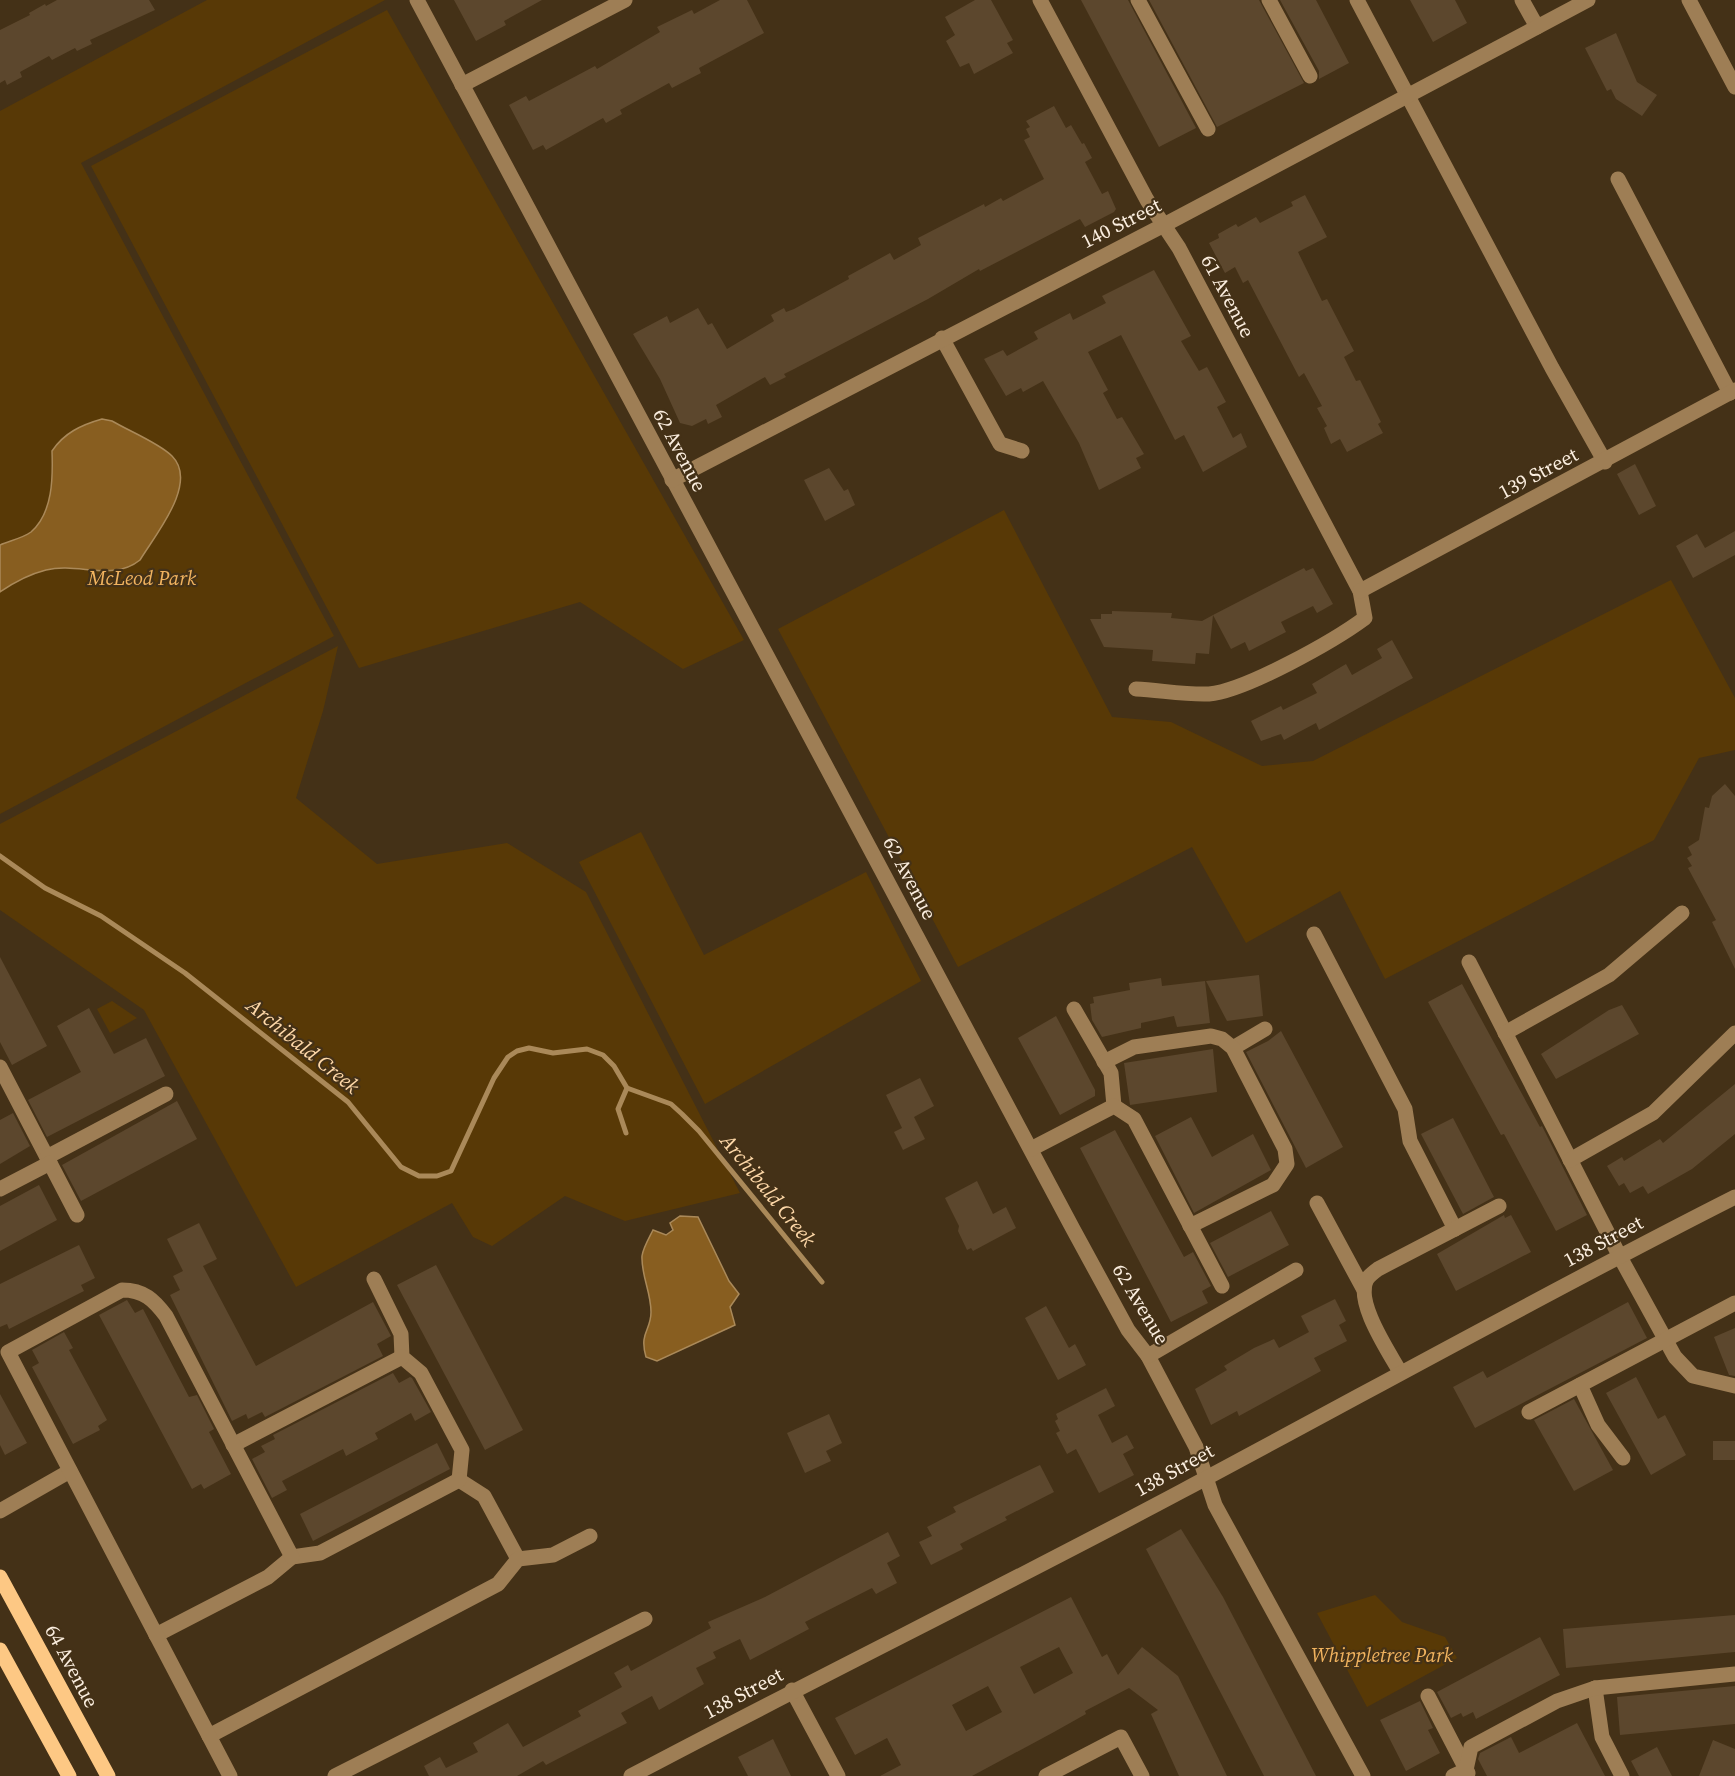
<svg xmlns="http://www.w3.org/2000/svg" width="1735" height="1776" font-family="'Source Serif 4',serif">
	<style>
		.green { fill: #583906 }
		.water { fill: #885e20; stroke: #aa8959; stroke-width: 1.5 }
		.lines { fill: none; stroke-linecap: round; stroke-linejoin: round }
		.stream { stroke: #aa8959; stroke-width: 5 }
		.building { fill: #5c472d; fill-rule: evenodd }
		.minor { stroke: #9e7e55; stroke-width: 15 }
		.major { stroke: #fdc884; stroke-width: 15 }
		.labels { text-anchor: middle; stroke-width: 4.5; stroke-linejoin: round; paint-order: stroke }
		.street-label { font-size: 20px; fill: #fbeedf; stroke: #443117 }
		.park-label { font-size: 20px; font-style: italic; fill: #f1b35f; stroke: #443117 }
		.water-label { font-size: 21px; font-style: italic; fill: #fed8a8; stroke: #443117 }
	</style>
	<rect width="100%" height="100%" fill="#443117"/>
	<g class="green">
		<path d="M207,0H385L81,163L334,636L0,814V111Z"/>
		<path d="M387,10L744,640L683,669L580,602L359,668L91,166Z"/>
		<path d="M1004,510L1112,717L1171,722L1262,766L1313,761L1671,580L1735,698V750L1699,758L1654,840L1385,979L1340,891L1246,943L1192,847L958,967L778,629Z"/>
		<path d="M338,646L323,711L296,798L377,864L507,843L586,892L740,1193L625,1221L565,1196L492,1246L473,1237L452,1203L296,1287L144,1010L0,910V824Z"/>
		<path d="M641,832L704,955L866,872L921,981L705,1104L579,862Z"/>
		<path d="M112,1001L137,1018L110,1033L97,1009Z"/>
		<path d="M1375,1595L1402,1622L1445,1637L1457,1658L1367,1707L1317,1613Z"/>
	</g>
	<g class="water">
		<path d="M102,419L112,421C129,431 159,443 172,456C199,483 155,535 140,560C113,582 78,562 46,570C30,574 13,583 0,592V545C9,541 23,538 31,532C53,513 53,477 52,451C64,433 81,425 102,419Z"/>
		<path d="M680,1216L698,1217L729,1281L739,1294L730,1307L735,1325L657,1361L646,1357C639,1332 651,1331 651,1312C651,1292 641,1275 642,1256C643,1248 649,1238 653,1230L666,1235L673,1230L670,1223Z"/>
	</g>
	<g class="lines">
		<g class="stream">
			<path d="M0,856L45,888L101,916L185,973L348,1102L401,1167L419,1176H437L451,1171L494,1078L508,1057L517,1051L529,1048L553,1053L587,1049L603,1055L614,1066L627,1088L671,1104L682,1114L699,1131L822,1282"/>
			<path d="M626,1133L618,1109L627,1088"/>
		</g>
	</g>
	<g class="building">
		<path d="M57,0H149L155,10L90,40L92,44L77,51L75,48L52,60L49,56L20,72L22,77L7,85L5,80L0,83V30L30,15L29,13L45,4L46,6Z"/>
		<path d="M454,0H542L504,21L506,25L476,41Z"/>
		<path d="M720,0H747L764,33L699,68L701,73L672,88L669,83L620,110L622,114L606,123L603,118L546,150L543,145L533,150L509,105L526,96L529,101L595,66L597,69L660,32L657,27L692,10L694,14Z"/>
		<path d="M975,0H991L1013,40L1007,43L1013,53L974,74L969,63L960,67L946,41L955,35L945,17Z"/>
		<path d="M1081,0H1128L1196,128L1159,147Z"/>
		<path d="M1149,0H1259L1304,83L1217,127Z"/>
		<path d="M1280,0H1316L1349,63L1319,79V71Z"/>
		<path d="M1410,0H1455L1467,23L1433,42Z"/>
		<path d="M1616,33L1637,82L1657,95L1642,116L1616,99L1611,89L1607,91L1585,48Z"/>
		<path d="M1054,106L1066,128L1071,125L1082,144L1084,143L1092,158L1085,162L1102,194L1108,191L1116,209L1114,212L1085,227L1080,219L980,271L979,269L928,299L794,369L784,374L786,377L770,385L765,377L716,405L722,417L708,424L706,419L692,426L680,423L660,379L633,334L667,316L670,323L698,308L708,325L712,323L727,349L774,321L771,315L784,308L786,312L794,309L849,279L848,276L890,253L894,260L921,245L918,238L984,204L985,207L1001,198L1003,201L1044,179L1024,140L1030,137L1026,129L1030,127L1026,121Z"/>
		<path d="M1305,195L1327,237L1298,252L1322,301L1327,299L1354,351L1344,357L1356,381L1360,380L1381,422L1378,424L1383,433L1347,452L1340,439L1331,444L1324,428L1327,426L1317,408L1322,406L1304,373L1299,377L1248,280L1243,283L1235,267L1225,273L1209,243L1219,238L1218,234L1236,224L1238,227L1256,217L1260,223L1293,206L1291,202Z"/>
		<path d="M1154,270L1191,336L1181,341L1199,371L1207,367L1226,402L1217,407L1233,438L1241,433L1247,447L1203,472L1184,435L1175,440L1121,335L1088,352L1108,390L1103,393L1117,419L1122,417L1144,454L1136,458L1141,468L1099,490L1079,443L1043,381L1023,392L1021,388L1006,396L984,359L1003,350L1007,356L1038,339L1034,332L1070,313L1073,320L1106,303L1102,296Z"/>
		<path d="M1635,464L1656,506L1639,515L1617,474Z"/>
		<path d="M829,468L844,491L848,489L855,505L825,521L804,480Z"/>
		<path d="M1735,531V555L1693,578L1676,546L1697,534L1705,548Z"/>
		<path d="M1304,568L1306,571L1313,568L1333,604L1317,613L1313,606L1281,622L1286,632L1249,651L1245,642L1231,649L1213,615Z"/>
		<path d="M1112,611L1172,613L1171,618L1202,621L1213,615L1209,654L1196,653L1195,664L1152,661L1153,650L1104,647L1090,619H1101V614H1112Z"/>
		<path d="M1392,640L1413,678L1319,730L1316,723L1284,740L1281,734L1261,741L1251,721L1281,706L1283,710L1317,693L1312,684L1346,664L1352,675L1382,658L1377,649Z"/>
		<path d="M1725,784L1735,796V969L1712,922L1716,920L1688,868L1692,866L1687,858L1692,855L1688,847L1699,840L1705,807L1709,808L1712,796Z"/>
		<path d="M0,957L47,1046L12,1065L0,1042Z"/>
		<path d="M1259,975L1263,1016L1227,1021L1206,981Z"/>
		<path d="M1161,978L1162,986L1205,981L1210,1023L1177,1027L1174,1016L1141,1023V1028L1102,1037L1092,1020L1090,1004L1094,1003L1093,997L1130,990L1129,983Z"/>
		<path d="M1462,984L1540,1127L1542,1126L1587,1215L1556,1231L1504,1134L1501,1135L1428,1002Z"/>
		<path d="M1622,1005L1639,1034L1556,1079L1541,1054L1609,1010Z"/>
		<path d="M89,1008L114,1054L146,1038L165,1076L47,1137L28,1100L81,1072L57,1026Z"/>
		<path d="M1056,1016L1095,1090V1096L1060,1115L1018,1038Z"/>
		<path d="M1281,1031L1343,1147L1306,1168L1246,1052L1268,1041Z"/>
		<path d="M1213,1049L1217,1092L1130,1105L1124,1063Z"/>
		<path d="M920,1078L934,1106L914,1117L925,1139L903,1150L894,1132L902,1128L886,1095Z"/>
		<path d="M1735,1084V1134L1692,1169L1648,1194L1643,1186L1630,1193L1624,1183L1619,1186L1607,1166L1622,1157L1624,1161L1660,1139L1663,1143Z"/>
		<path d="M177,1101L197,1139L81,1201L62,1165Z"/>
		<path d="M13,1113L30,1146L0,1164V1120Z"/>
		<path d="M1191,1117L1212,1157L1253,1134L1271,1170L1194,1213L1155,1136Z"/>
		<path d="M1453,1118L1494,1197L1463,1214L1421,1134Z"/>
		<path d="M1115,1130L1184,1257L1193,1252L1211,1286L1202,1291L1208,1303L1171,1322L1080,1148Z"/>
		<path d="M977,1181L993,1214L1006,1207L1016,1228L973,1251L971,1248L967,1250L958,1231L959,1226L945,1198Z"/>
		<path d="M39,1185L57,1220L0,1251V1206Z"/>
		<path d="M1271,1211L1289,1245L1228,1277L1210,1243Z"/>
		<path d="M1504,1215L1505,1218L1511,1215L1531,1252L1456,1291L1437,1254Z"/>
		<path d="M199,1223L217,1259L203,1266L256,1366L373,1302L391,1336L377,1344L383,1356L265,1417L262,1412L248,1419L246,1414L232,1421L170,1295L180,1290L173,1276L183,1271L167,1239Z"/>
		<path d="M79,1245L95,1278L81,1285L84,1291L9,1329L7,1324L0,1327V1284Z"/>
		<path d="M436,1265L523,1430L485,1450L397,1285Z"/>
		<path d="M1335,1299L1346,1321L1339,1325L1347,1341L1314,1358L1321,1371L1239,1416L1237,1411L1211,1425L1195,1389L1227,1370L1224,1366L1254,1348L1274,1339L1279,1348L1309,1332L1301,1316Z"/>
		<path d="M127,1300L135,1313L143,1309L189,1397L197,1395L214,1429L209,1432L231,1474L204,1489L201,1484L192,1489L99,1315Z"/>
		<path d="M1628,1302L1647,1338L1475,1428L1453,1387L1483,1371L1487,1378Z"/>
		<path d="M1046,1306L1069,1348L1075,1344L1086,1365L1058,1380L1025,1318Z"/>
		<path d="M1735,1328V1376L1729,1375L1714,1337Z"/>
		<path d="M64,1332L73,1348L69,1350L107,1420L98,1426L100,1430L73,1444L32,1367L39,1363L32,1350Z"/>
		<path d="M393,1373L399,1383L410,1377L412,1378L431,1412L415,1421L411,1413L375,1433L378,1439L346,1456L343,1449L282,1481L287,1490L272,1498L252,1459L265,1452L261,1446L275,1439L273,1435Z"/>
		<path d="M1636,1377L1658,1419L1665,1415L1686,1455L1651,1475L1606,1393Z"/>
		<path d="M1106,1388L1115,1406L1098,1415L1112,1443L1127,1435L1134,1448L1123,1454L1134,1475L1099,1493L1076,1449L1067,1454L1056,1433L1060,1431L1055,1421L1058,1419L1056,1414Z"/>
		<path d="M0,1394L27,1443L5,1455L0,1445Z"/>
		<path d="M1574,1399L1613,1470L1574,1491L1534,1420Z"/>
		<path d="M829,1414L842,1443L826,1451L831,1461L805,1473L787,1433Z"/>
		<rect x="1713" y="1441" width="22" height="19"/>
		<path d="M437,1443L450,1469L313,1541L300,1514Z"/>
		<path d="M1040,1465L1054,1492L1005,1517L1007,1520L960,1544L963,1549L931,1565L919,1542L932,1536L927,1527L956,1512L953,1507Z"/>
		<path d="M1181,1529L1223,1597L1316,1776H1264L1146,1549Z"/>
		<path d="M888,1532L900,1556L887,1563L897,1583L876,1594L872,1588L805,1622L809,1629L750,1660L740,1639L713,1652L716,1658L696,1668L704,1684L659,1710L652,1696L621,1713L627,1723L546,1765L543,1761L517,1776H429L424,1766L440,1757L446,1768L478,1752L473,1743L508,1723L523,1747L581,1716L578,1711L622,1687L614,1673L628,1665L631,1671L711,1628L708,1622L765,1597Z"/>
		<path d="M1071,1597L1102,1657L1107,1654L1118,1675L1142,1647L1178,1676L1227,1776H1179L1151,1714L1158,1710L1129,1688L1085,1711L1086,1714L1054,1732L972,1776H880L901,1765L887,1738L855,1755L835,1718ZM1059,1647L1073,1673L1034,1694L1020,1667ZM988,1686L1002,1712L966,1731L952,1705Z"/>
		<path d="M1735,1615V1652L1566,1668L1563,1629Z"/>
		<path d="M1540,1637L1560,1675L1476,1719L1473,1712L1463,1717L1461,1713L1451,1718L1437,1692Z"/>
		<path d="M1735,1686V1724L1620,1735L1617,1697Z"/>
		<path d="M1420,1701L1433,1728L1428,1730L1440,1753L1406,1771L1380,1720Z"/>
		<path d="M1577,1723L1605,1776H1487L1478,1759L1480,1753L1511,1737L1519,1753Z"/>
		<path d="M773,1739L791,1776H748L738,1757Z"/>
		<path d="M1713,1740L1735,1749V1776H1699Z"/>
		<path d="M1657,1747L1672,1776H1639L1631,1761Z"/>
	</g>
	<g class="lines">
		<g class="minor">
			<path d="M417,0L1073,1229L1128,1330L1148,1356L1196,1447L1215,1505L1363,1776"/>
			<path d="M1040,0L1147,200L1179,248L1360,591L1365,618C1334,641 1245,691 1209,694C1185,695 1159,690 1136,689"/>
			<path d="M1138,0L1208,129"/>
			<path d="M1269,0L1310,76"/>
			<path d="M1357,0L1552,368L1605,462"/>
			<path d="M1522,0L1537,27"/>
			<path d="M1689,0L1735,87"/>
			<path d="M462,85L625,0"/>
			<path d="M1618,179L1730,393"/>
			<path d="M942,338L1000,444L1022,451"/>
			<path d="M672,480L1164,225L1588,0"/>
			<path d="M1360,591L1735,390"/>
			<path d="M1314,934L1405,1109L1410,1141L1455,1229"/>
			<path d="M1469,962L1619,1255L1675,1357L1693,1376L1735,1386"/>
			<path d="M1074,1009L1111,1073L1114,1106"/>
			<path d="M1505,1033L1609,975L1682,913"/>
			<path d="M1233,1048L1265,1029"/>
			<path d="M1104,1062L1134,1047L1211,1036L1222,1039L1233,1048L1285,1149L1287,1164L1273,1185L1190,1226"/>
			<path d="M0,1067L77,1215"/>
			<path d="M1031,1149L1114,1106L1134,1119L1222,1286"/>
			<path d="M47,1157L166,1094"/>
			<path d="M1570,1160L1653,1113L1735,1033"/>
			<path d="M0,1189L50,1163"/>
			<path d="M1317,1203L1364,1290"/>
			<path d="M374,1279L401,1334L402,1357L421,1373L462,1450L459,1480L484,1496L518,1559"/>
			<path d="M1148,1356L1296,1270"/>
			<path d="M1400,1372C1389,1352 1354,1301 1367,1279C1369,1276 1374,1272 1378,1269L1499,1206"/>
			<path d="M1580,1385L1598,1425L1623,1458"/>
			<path d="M1529,1412L1735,1303"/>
			<path d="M233,1445L402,1357"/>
			<path d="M0,1511L70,1471"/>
			<path d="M156,1635L268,1577L292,1557L320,1553L459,1480"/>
			<path d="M1595,1688L1602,1737L1622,1776"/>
			<path d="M792,1690L838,1776"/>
			<path d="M1428,1696L1468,1773"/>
			<path d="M209,1736L498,1584L518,1559L553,1555L590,1536"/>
			<path d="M230,1776L8,1352L122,1290C144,1290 154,1300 166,1316L292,1557"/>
			<path d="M335,1776L645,1619"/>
			<path d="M631,1776C814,1679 1000,1588 1182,1491C1366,1393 1549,1291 1735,1197"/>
			<path d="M1046,1776L1121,1737L1142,1776"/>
			<path d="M1453,1776L1466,1770L1471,1747L1557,1701L1595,1688L1735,1674"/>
		</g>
		<g class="major">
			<path d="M0,1577L108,1776"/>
			<path d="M0,1650L69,1776"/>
		</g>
	</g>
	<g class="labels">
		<g class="street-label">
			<text transform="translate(1121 223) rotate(-27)" y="7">140 Street</text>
			<text transform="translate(1228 296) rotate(62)" y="7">61 Avenue</text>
			<text transform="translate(680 450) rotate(62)" y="7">62 Avenue</text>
			<text transform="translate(1538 473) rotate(-28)" y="7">139 Street</text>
			<text transform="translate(910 878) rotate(62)" y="7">62 Avenue</text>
			<text transform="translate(1603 1241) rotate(-28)" y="7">138 Street</text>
			<text transform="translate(1141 1304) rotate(59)" y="7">62 Avenue</text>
			<text transform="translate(1174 1470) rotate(-29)" y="7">138 Street</text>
			<text transform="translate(72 1666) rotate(62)" y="7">64 Avenue</text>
			<text transform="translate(743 1693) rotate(-28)" y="7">138 Street</text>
		</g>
		<g class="park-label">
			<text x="142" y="585">McLeod Park</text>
			<text x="1382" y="1662">Whippletree Park</text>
		</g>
		<g class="water-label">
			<text transform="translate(303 1046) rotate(39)" y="7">Archibald Creek</text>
			<text transform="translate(768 1190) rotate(51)" y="7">Archibald Creek</text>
		</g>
	</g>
</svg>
